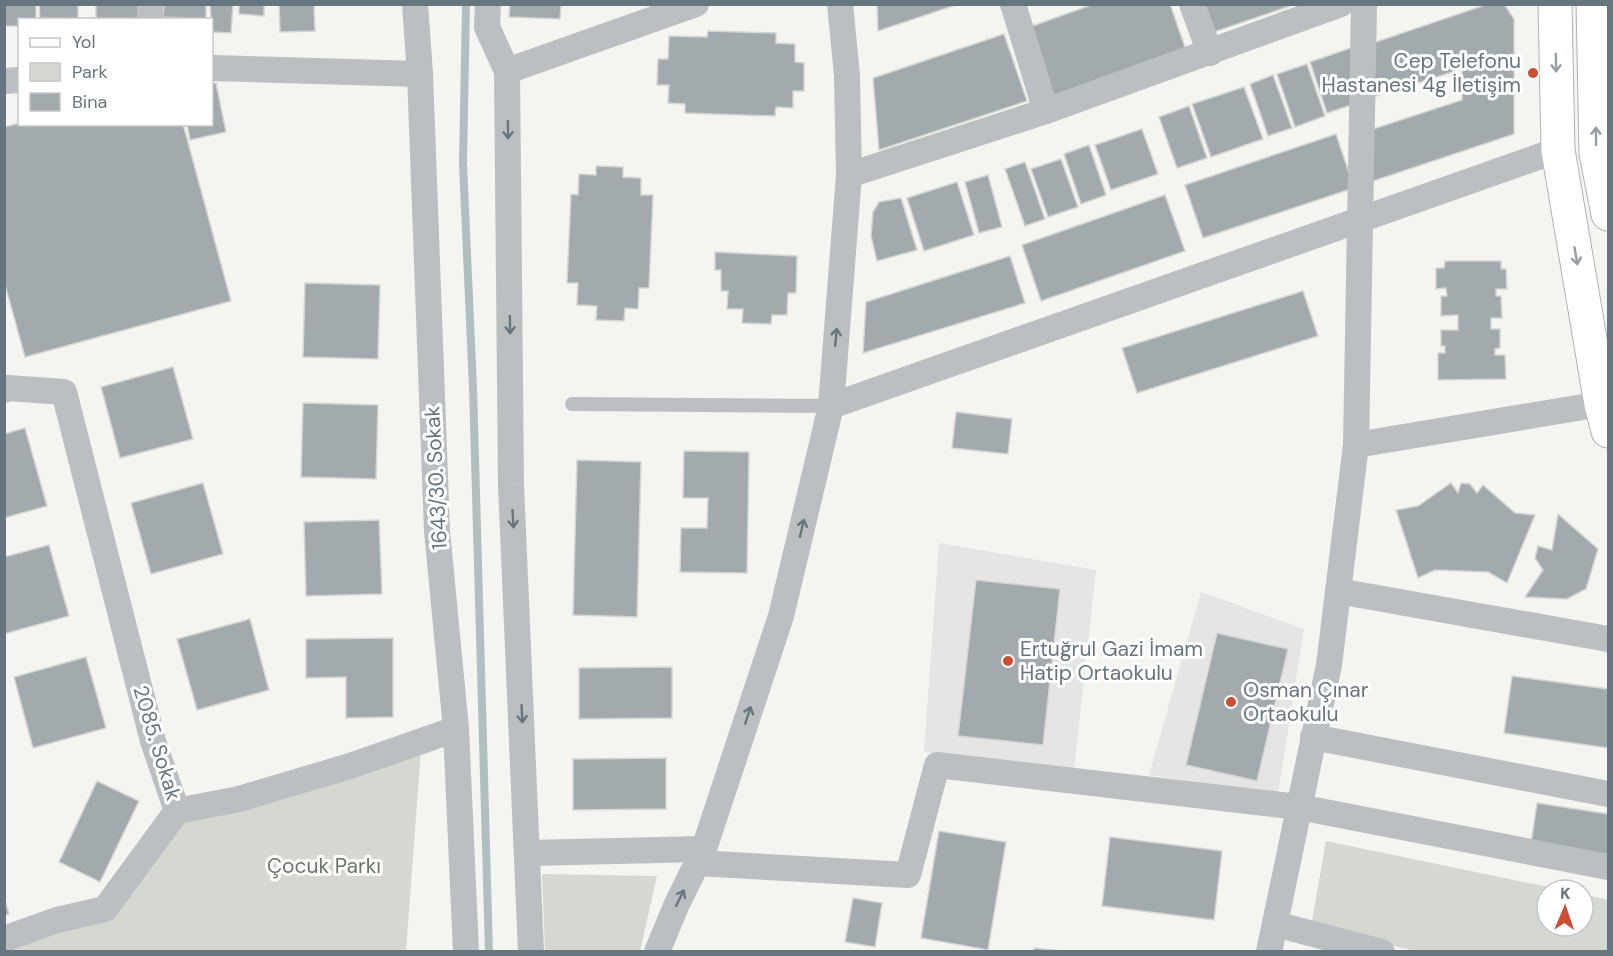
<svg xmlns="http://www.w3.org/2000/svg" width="1613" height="956" font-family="'DM Sans',sans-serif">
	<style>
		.built { fill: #e4e5e4 }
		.green { fill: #d4d8d0 }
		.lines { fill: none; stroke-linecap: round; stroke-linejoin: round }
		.stream { stroke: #b1bfc1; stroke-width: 8 }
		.building { fill: #a2aaae; stroke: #d5d5d3; stroke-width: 1.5 }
		.secondary-casing { stroke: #aeb3b6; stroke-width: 35 }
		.service { stroke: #bbbfc2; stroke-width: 14 }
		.minor { stroke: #bbbfc2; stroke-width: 26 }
		.secondary { stroke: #fff; stroke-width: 33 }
		.oneway { stroke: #949ea5 }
		.oneway2 { stroke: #66757e }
		.poi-dot { fill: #d04d34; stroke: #fff; stroke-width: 2 }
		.labels { text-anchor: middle; stroke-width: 6; stroke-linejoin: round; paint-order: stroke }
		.poi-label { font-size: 21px; fill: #66757e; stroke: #fff; text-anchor: start }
		.street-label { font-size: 21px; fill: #66757e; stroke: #fff }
		.park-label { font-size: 21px; fill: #697664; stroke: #fff }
	</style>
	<rect width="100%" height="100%" fill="#f4f4f0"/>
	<g class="built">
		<path d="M939,543L1096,570L1074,770L924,752Z"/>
		<path d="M1201,592L1304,629L1278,794L1149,775Z"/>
	</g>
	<g class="green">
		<path d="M421,750L406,951L5,952V945L110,914L181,818Z"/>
		<path d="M1326,841L1562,890H1547V926H1583V894L1608,900V951H1415L1311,926Z"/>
		<path d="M542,874L657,876L640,951H545Z"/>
	</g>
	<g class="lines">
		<path class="stream" d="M466,4L463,164L473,388L489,952"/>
	</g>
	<g class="building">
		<path d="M4,4H36V20H20V26H4Z"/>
		<path d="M39,4H78V20H40Z"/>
		<path d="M96,4H144L145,20H96Z"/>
		<path d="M164,4H206V19L163,17Z"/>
		<path d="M210,4H233L231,33L212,32Z"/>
		<path d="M239,4H264V16L239,14Z"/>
		<path d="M279,4H314L315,31L280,32Z"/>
		<path d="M510,4H561L560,19L509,17Z"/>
		<path d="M877,4H959L878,31Z"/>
		<path d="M1094,4H1170L1186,50L1049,99L1024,29Z"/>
		<path d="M1198,4H1296L1208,34Z"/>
		<path d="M1488,4H1504L1514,19V134L1367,183V131L1462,100V69L1367,99V45Z"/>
		<path d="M708,31L776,33V43L795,44V62L804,63V91H793V108L776,107L775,116L685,113V104L668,103L669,85H657L658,59H668L669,36L707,37Z"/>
		<path d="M1004,34L1027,101L879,150L873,78Z"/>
		<path d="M1362,44L1361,102L1327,113L1310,62Z"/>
		<path d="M1307,64L1325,116L1295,127L1277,74Z"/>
		<path d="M1273,75L1292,128L1268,136L1250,84Z"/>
		<path d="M216,83L226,132L190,140L187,124H212V84Z"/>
		<path d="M1244,87L1263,139L1211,157L1192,104Z"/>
		<path d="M1189,106L1207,158L1177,168L1159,117Z"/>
		<path d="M20,123V124H183L231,301L25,357L4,281V127Z"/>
		<path d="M1142,129L1158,174L1111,190L1095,145Z"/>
		<path d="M1336,134L1354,188L1203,238L1185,185Z"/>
		<path d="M1089,145L1106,195L1081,204L1064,154Z"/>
		<path d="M1061,159L1078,207L1048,217L1031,169Z"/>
		<path d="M1025,162L1045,219L1025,226L1005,169Z"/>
		<path d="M596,166L623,167V177L641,178V195H653L649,288H639L638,309L625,308L624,321L596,320L597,306L577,305L578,283H567L571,194L578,195L579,174L596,175Z"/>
		<path d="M988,175L1002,227L979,233L965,182Z"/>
		<path d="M957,182L974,235L924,251L907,198Z"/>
		<path d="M1165,195L1185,251L1041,301L1022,245Z"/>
		<path d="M901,198L917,250L877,261L871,236L873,212L879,202Z"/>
		<path d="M715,252L797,256L796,293H788L787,315H772L771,324L742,323L743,309H727L728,291H721V270H715Z"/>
		<path d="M1010,256L1025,303L863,353L866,302Z"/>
		<path d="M1445,261H1501V269H1506L1507,289H1496V296H1501L1502,318H1491V329H1500V348L1495,349V355H1505L1506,379L1438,380V353H1445V346H1441V330H1458V315L1441,316V296H1447L1446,288L1436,289V268H1444Z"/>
		<path d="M305,283L380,285L378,359L303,357Z"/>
		<path d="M1303,291L1318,336L1137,393L1122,348Z"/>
		<path d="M173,367L193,439L120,458L101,387Z"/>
		<path d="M303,403L378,405L376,479L301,477Z"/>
		<path d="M956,412L1012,419L1008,454L952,448Z"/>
		<path d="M25,428L47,506L4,518V434Z"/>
		<path d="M684,451L749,452L747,573L680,572L681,528H707L708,498H683Z"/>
		<path d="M577,460L641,462L637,617L573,615Z"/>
		<path d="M203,483L223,554L151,574L131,503Z"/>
		<path d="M1451,483L1458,493L1461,483L1470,484L1477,493L1483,485L1515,513L1535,515L1507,583L1488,572L1435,570L1418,578L1396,510L1418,506Z"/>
		<path d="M1558,514L1598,549L1586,589L1567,599L1525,597L1543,570L1535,558L1538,546L1552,550Z"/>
		<path d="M379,520L382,594L306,596L304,522Z"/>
		<path d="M49,545L69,616L4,634V557Z"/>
		<path d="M976,580L1060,589L1043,745L958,736Z"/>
		<path d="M250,619L269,690L197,710L177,639Z"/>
		<path d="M1217,633L1288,649L1257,781L1186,765Z"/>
		<path d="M393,638V717L346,718V677L306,678V639Z"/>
		<path d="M86,657L106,728L33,748L14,677Z"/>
		<path d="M672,667V718L579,719V668Z"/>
		<path d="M1512,676L1608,689V748L1504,733Z"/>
		<path d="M666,758V809L573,810V759Z"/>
		<path d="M97,781L139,801L100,882L59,862Z"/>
		<path d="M1537,803L1608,814V862L1530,850Z"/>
		<path d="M939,831L1006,842L988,950L921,938Z"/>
		<path d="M1110,837L1222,851L1214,920L1102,906Z"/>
		<path d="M4,897L9,914L4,915Z"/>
		<path d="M853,898L882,903L875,947L845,942Z"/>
		<path d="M1034,948L1069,952H1034Z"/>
	</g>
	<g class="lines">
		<g class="secondary-casing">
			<g id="secondary">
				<path d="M1555,4L1558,150L1601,404L1608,431"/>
				<path d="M1593,4L1596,153L1608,214"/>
			</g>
		</g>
		<path class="service" d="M572,404L831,406"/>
		<g class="minor">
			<path d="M150,4V20"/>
			<path d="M415,4L420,74L437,531L456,729L466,952"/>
			<path d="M488,4L487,27L507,71L511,485L531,952"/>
			<path d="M1013,4L1046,111"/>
			<path d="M1192,4L1210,53"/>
			<path d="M212,68L420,74"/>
			<path d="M507,71L696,4"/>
			<path d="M4,81L20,80"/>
			<path d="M849,175L1046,111L1341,4"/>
			<path d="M4,390L8,388L64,392L153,741L177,811L239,799L350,766L456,729"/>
			<path d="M831,406L1558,150"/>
			<path d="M1356,445L1601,404"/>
			<path d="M1338,591L1608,639"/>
			<path d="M1313,737L1608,794"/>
			<path d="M528,853L704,849"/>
			<path d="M697,863L908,875L937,765L1299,807L1608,867"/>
			<path d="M1275,924L1382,952"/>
			<path d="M4,939L57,920L105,909L177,811"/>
			<path d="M657,952L676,906L704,849L781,616L831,406L849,175L847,75L840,4"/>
			<path d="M1269,952L1329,665L1356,445L1364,4"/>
		</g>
		<use href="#secondary" class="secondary"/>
	</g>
	<defs><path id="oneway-shaft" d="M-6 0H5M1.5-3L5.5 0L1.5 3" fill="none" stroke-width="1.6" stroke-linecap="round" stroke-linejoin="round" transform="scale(1.5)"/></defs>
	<g class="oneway">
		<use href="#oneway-shaft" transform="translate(1556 63) rotate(89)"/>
		<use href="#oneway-shaft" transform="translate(1596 136) rotate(-91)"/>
		<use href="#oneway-shaft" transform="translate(1576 256) rotate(80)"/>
	</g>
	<g class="oneway2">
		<use href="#oneway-shaft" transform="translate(508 130) rotate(89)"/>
		<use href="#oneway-shaft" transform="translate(510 325) rotate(89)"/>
		<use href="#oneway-shaft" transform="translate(836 337) rotate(-85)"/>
		<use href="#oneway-shaft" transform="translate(513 519) rotate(87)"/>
		<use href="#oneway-shaft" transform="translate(802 528) rotate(-77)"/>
		<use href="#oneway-shaft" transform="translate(522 714) rotate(87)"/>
		<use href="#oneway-shaft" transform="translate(748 715) rotate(-72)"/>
		<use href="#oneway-shaft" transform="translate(680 898) rotate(-64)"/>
	</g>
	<g class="poi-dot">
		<circle cx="1533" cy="73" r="6"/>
		<circle cx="1008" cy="661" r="6"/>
		<circle cx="1231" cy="702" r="6"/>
	</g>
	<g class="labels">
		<g class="poi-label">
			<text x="1521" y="68" text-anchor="end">Cep Telefonu<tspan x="1521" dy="24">Hastanesi 4g İletişim</tspan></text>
			<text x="1020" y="656">Ertuğrul Gazi İmam<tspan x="1020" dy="24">Hatip Ortaokulu</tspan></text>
			<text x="1243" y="697">Osman Çınar<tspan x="1243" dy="24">Ortaokulu</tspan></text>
		</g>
		<g class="street-label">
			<text transform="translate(436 478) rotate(-93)" y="7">1643/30. Sokak</text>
			<text transform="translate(157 743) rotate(73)" y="7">2085. Sokak</text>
		</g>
		<g class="park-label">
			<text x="324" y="873">Çocuk Parkı</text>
		</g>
	</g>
	<rect width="1613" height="956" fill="none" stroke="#66757e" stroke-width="12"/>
	<rect x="18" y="18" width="195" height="108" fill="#ffffff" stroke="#c2c8cb" stroke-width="1.5"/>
	<rect x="30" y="38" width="30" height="9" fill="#ffffff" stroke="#c2c8cb" stroke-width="1.5"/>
	<text x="72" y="48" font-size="18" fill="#66757e">Yol</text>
	<rect x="30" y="63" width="30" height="18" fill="#d4d8d0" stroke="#c2c8cb" stroke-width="1.5"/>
	<text x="72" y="78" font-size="18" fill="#66757e">Park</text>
	<rect x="30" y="93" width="30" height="18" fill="#a2aaae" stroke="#c2c8cb" stroke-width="1.5"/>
	<text x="72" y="108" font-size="18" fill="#66757e">Bina</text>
	<g transform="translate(1565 908) rotate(2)"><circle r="28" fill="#ffffff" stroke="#c2c8cb" stroke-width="1.5"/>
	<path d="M0-4.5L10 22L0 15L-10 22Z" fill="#d04d34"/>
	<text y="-9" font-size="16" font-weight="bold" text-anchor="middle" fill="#66757e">K</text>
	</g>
</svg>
